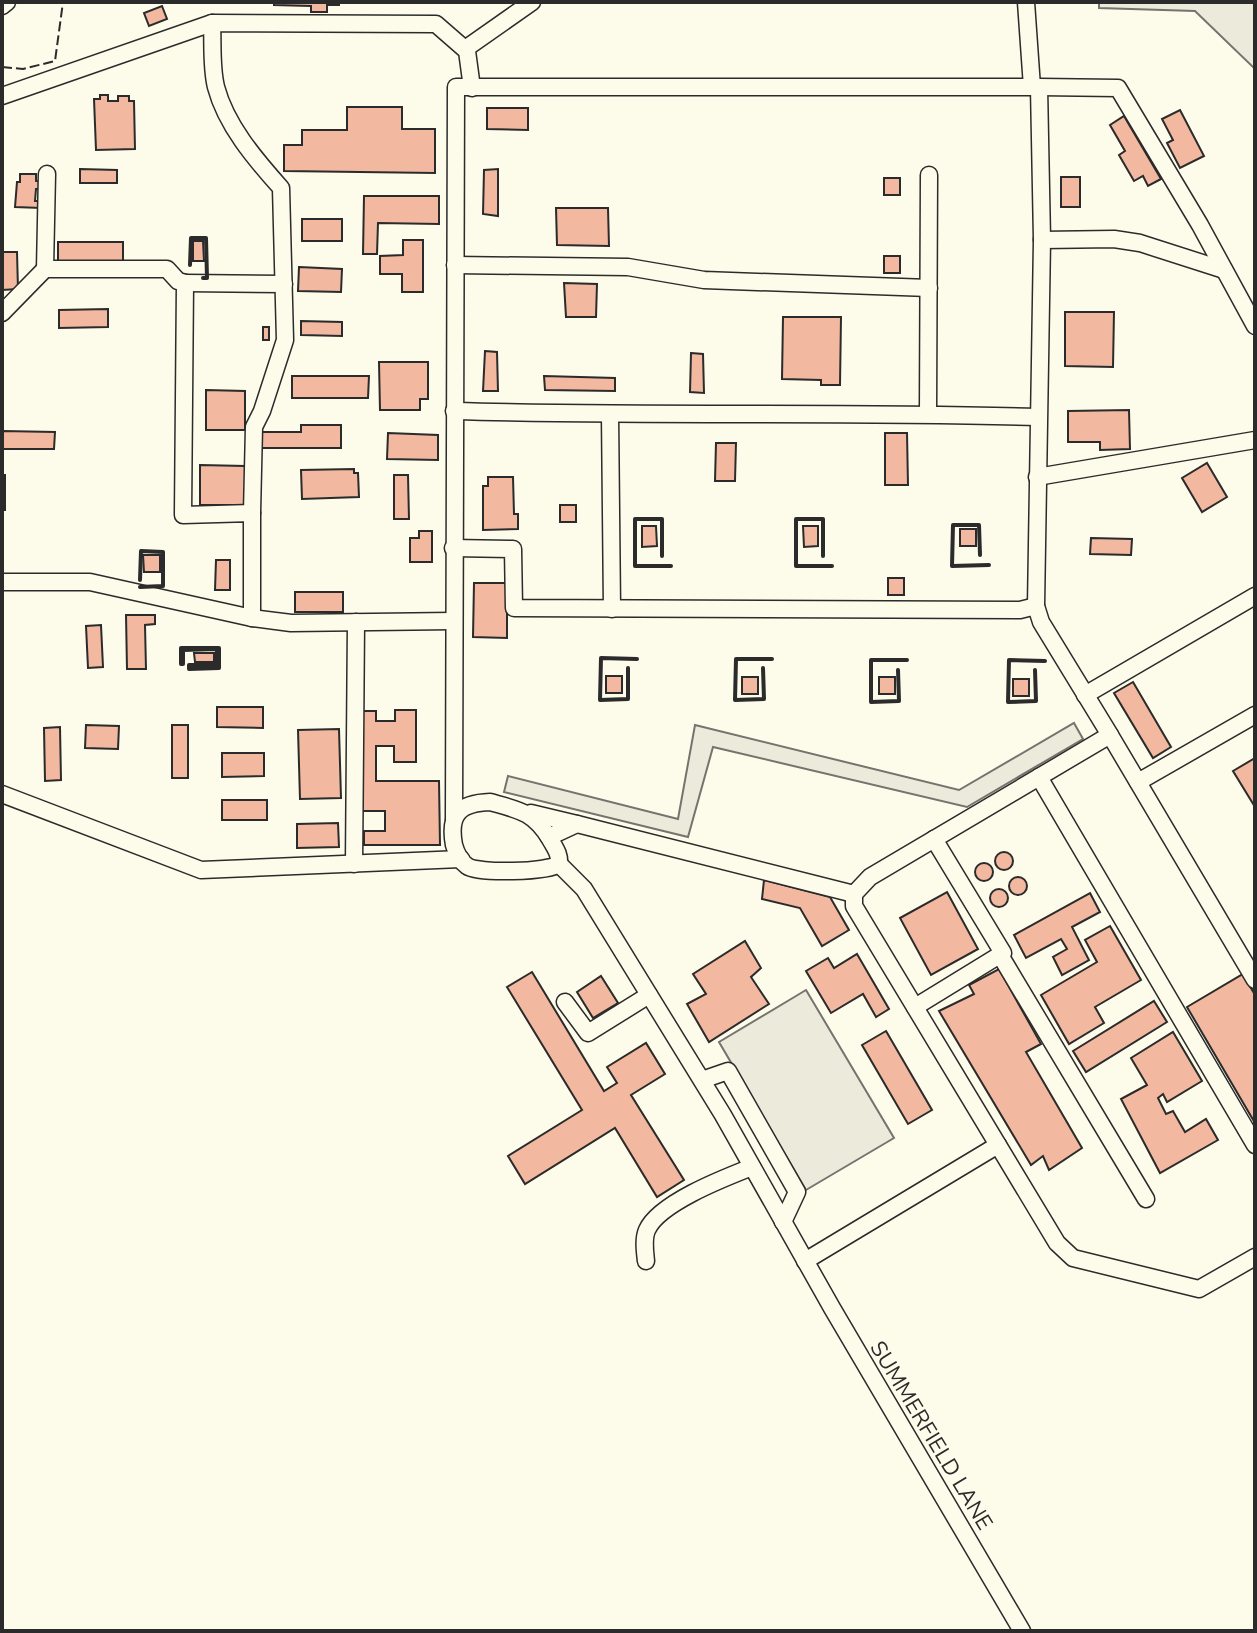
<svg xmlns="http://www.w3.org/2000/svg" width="1257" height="1633" font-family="'Nunito Sans',sans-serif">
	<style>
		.green { fill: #ecebdb; stroke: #74746e; stroke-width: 2 }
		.parking { fill: #eceadb; stroke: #74746e; stroke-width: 2 }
		.building { fill: #f2b8a0; stroke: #2b2b2b; stroke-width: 2 }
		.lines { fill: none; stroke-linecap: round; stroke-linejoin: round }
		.minor-casing { stroke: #2b2b2b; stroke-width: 19 }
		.minor { stroke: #fdfbea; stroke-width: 16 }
		.fence { stroke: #2b2b2b; stroke-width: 2; stroke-dasharray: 10 4; stroke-linecap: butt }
		.wall { stroke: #2b2b2b; stroke-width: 4 }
		.labels { text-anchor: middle; stroke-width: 6; stroke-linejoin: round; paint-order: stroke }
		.street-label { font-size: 22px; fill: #2b2b2b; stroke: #fdfbea }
	</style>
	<rect width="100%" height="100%" fill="#fdfbea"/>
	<g class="green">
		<path d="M1099,2H1255V69L1195,11L1099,8Z"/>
		<path d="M1074,723L1083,739L967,807L713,747L688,837L504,792L508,776L678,819L695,725L959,790Z"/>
	</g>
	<path class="parking" d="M806,990L894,1138L806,1190L719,1042Z"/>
	<g class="building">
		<path d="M274,2H339V5H327V12H311V6L274,5Z"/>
		<path d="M162,6L167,19L149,26L144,13Z"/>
		<path d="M100,95H108V101H118V96H129V101H134L135,149L96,150L94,99H100Z"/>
		<path d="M347,107H402V129H435V173L284,171V145H302V130H347Z"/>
		<path d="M487,108H528V130L487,129Z"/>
		<path d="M1180,110L1204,156L1180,168L1167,143L1173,140L1162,119Z"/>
		<path d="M1124,116L1161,179L1148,186L1143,176L1134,181L1119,155L1125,151L1110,125Z"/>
		<path d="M80,169L117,170V183H80Z"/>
		<path d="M498,169V216L483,214L484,170Z"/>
		<path d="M20,174H36V181L42,182V189H36L35,201H41V208L15,207L17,182H20Z"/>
		<rect x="1061" y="177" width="19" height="30"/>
		<rect x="884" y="178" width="16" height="17"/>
		<path d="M364,196H439V224L378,223L377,254H363Z"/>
		<path d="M556,208H608L609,246L557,245Z"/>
		<rect x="302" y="219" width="40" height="22"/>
		<path d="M403,240H423V292H402V274H380V256L403,255Z"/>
		<path d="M193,241H203L204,261H193Z"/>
		<rect x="58" y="242" width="65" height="23"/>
		<path d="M2,252H17L18,289L2,290Z"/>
		<rect x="884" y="256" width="16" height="17"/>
		<path d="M299,267L342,269L341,292L298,291Z"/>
		<path d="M564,283L597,284L596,317H566Z"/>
		<path d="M108,309V327L59,328V310Z"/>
		<path d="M1065,312H1114L1113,367L1065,366Z"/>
		<path d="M783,317H841L840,385H821V380L782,379Z"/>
		<path d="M301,321L342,322V336L301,335Z"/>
		<rect x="263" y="327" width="6" height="13"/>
		<path d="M485,351L497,352L498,391H483Z"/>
		<path d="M691,353L703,354L704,393L690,392Z"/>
		<path d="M379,362H428V399H420V410H380Z"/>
		<path d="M292,376H369L368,398H292Z"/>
		<path d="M544,376L615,378V391L545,390Z"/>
		<path d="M206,390L245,391V430H206Z"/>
		<path d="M1129,410L1130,449L1100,450V442H1068V411Z"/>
		<path d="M301,425H341V448H261L260,432H301Z"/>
		<path d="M3,431L55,432L54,449H3Z"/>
		<path d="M388,433L438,435V460L387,459Z"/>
		<path d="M885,433H907L908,485H885Z"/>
		<path d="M716,443H736L735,481H715Z"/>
		<path d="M1207,463L1227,497L1202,512L1182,478Z"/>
		<path d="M200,465L245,466V505H200Z"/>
		<path d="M354,469V473H358L359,497L302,499L301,470Z"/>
		<rect x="2" y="475" width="3" height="35"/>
		<path d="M394,475H408L409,519H394Z"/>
		<path d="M488,477H513L514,514H518V529L483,530V486H488Z"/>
		<rect x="560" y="505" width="16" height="17"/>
		<path d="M642,526H656L657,546L642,547Z"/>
		<path d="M803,526H818V546L804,547Z"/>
		<rect x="960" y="529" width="16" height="17"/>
		<path d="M419,531H432V562H410V538H419Z"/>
		<path d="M1091,538L1132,539L1131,555L1090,554Z"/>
		<path d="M143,555H160V572H144Z"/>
		<path d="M216,560H230V590H215Z"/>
		<rect x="888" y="578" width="16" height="17"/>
		<path d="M474,583H507V638L473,637Z"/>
		<rect x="295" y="592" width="48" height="20"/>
		<path d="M126,615H155V624L145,625L146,669H127Z"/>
		<path d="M101,625L103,667L88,668L86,626Z"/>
		<path d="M194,653H214V662H195Z"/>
		<rect x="606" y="676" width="16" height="17"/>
		<rect x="742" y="677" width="16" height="17"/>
		<rect x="879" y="677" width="16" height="17"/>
		<rect x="1013" y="679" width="16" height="17"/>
		<path d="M1133,682L1171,747L1153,758L1114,693Z"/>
		<path d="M217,707H263V728L217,727Z"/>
		<path d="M395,710H416V762H394V746H376V781H439L440,845H364V831H385V811H361L360,711H376V721H395Z"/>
		<path d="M86,725L119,726L118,749L85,748Z"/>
		<rect x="172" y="725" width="16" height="53"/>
		<path d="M60,727L61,780L45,781L44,728Z"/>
		<path d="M339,729L341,798L300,799L298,730Z"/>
		<path d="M222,753H264V776L222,777Z"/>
		<path d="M1255,758V807L1233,771Z"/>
		<rect x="222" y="800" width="45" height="20"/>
		<path d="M338,823L339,847L297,848V824Z"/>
		<circle cx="1004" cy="861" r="9"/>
		<circle cx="984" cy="872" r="9"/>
		<circle cx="1018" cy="886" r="9"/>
		<path d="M764,880L830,897L849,930L822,946L800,908L762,899Z"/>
		<circle cx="999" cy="898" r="9"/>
		<path d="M947,892L978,949L931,975L900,918Z"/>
		<path d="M1090,893L1100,912L1072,927L1089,960L1062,975L1053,957L1067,949L1061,939L1026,958L1014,935Z"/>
		<path d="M1110,926L1141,980L1095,1007L1104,1023L1069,1044L1041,995L1097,962L1085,940Z"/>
		<path d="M745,941L761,968L751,977L769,1004L709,1042L687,1004L706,994L693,974Z"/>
		<path d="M857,954L889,1009L876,1017L863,994L831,1013L806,971L828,958L834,968Z"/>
		<path d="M999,969L1041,1044L1026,1052L1082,1148L1049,1170L1043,1156L1031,1165L939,1011L974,994L969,985Z"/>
		<path d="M532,972L604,1091L617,1083L607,1067L646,1043L665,1074L631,1095L684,1180L657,1197L615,1128L525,1184L508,1156L582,1110L507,987Z"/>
		<path d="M1243,974L1255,995V1123L1187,1007Z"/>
		<path d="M601,976L618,1003L593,1018L577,992Z"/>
		<path d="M1154,1001L1167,1022L1086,1072L1073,1051Z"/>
		<path d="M886,1031L932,1110L908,1124L862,1045Z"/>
		<path d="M1173,1032L1202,1081L1167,1102L1163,1094L1158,1098L1166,1114L1173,1111L1185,1132L1206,1119L1218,1140L1160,1173L1121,1099L1147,1085L1131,1058Z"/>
	</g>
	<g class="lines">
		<g class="minor-casing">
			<g id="minor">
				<path d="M1026,2L1032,87"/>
				<path d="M2,6L7,2"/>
				<path d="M212,23C213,43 211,67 216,87C226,125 255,159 281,188L285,340L262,411L254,427L252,513"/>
				<path d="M465,49L532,2"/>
				<path d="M1039,87L1118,88L1200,225L1255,326"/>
				<path d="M2,96L212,23L436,24L467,51L472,88"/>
				<path d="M1042,240L1114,239L1140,243L1224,270"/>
				<path d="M455,265L628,267L704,280L929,288"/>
				<path d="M45,269L47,174"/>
				<path d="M185,283L284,284"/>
				<path d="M2,313L45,269H167L178,281L185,283L183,515L252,513V618"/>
				<path d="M454,411C648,417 843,411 1038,417"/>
				<path d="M610,414L612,609"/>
				<path d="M928,414L929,175"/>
				<path d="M1037,477L1255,440"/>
				<path d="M453,548L513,549L514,608L1020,610L1036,606"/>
				<path d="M2,582H90L252,618L291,623L453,621"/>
				<path d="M1085,695L1255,596"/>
				<path d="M1039,777L1255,1145"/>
				<path d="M1138,782L1255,715"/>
				<path d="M2,794L201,870L461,859"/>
				<path d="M490,802C519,810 534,812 550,839C555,848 560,854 559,864C548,872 478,874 467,866C460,861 456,852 454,845C448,813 461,803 490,802Z"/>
				<path d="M531,813L577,824L549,837"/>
				<path d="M454,819L456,87H1039L1042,240L1036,606L1041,622L1110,735"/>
				<path d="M577,824L854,894"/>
				<path d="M354,864L356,622"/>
				<path d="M559,864L584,889L723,1115L832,1308L1022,1631"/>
				<path d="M1000,955L1146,1199"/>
				<path d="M1255,980L1110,735L870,877L854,894V906L1057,1243L1073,1258L1199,1289L1255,1257"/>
				<path d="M565,1002L588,1033L649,995"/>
				<path d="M915,1007L1003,953L934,839"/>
				<path d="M702,1080L728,1071L797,1192L783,1222"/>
				<path d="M646,1261C645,1252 643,1239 647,1230C659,1203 724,1178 752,1167"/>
				<path d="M805,1261L998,1145"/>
			</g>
		</g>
		<use href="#minor" class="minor"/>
		<path class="fence" d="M2,67L23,69L55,61L63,2"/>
		<g class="wall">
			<path d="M190,265L191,238H206L207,278H203"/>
			<path d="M980,555L979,525H953L952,566L989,565"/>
			<path d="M662,556V519H635V566H671"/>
			<path d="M823,556V519H796V566H832"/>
			<path d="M140,587L163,586V552L141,551L140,580"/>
			<path d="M181,648H219V668L189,669V665H217V649L183,650V664H181Z"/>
			<path d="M628,668V699L600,700L601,658L637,659"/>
			<path d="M763,668L764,699L735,700L736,659H772"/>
			<path d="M898,670L899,701L871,702V660H907"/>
			<path d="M1035,670L1036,701L1008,702L1009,660L1045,661"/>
		</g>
	</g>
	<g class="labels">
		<g class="street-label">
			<text transform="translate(932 1435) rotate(59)" y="8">SUMMERFIELD LANE</text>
		</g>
	</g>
	<rect width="1257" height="1633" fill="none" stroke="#2b2b2b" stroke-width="8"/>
</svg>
